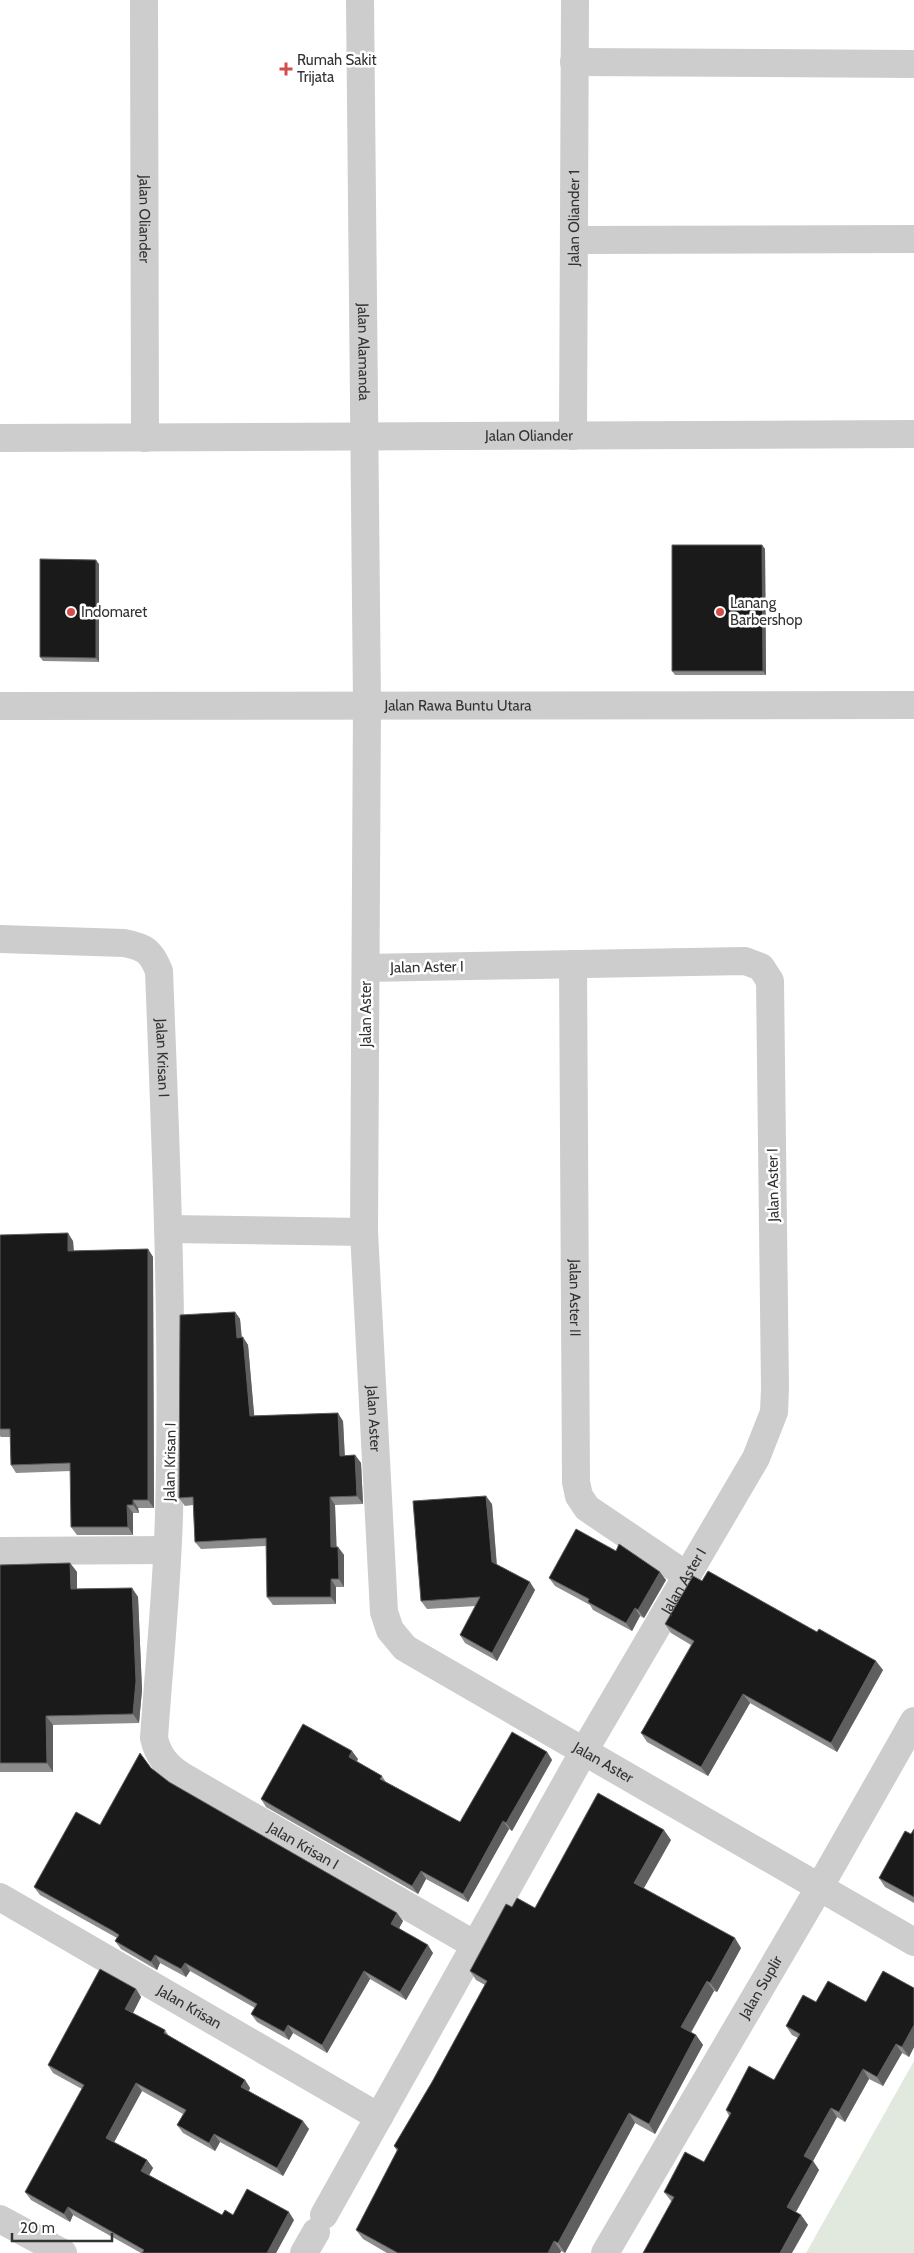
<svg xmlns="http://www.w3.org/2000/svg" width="914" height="2253" font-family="Cabin,sans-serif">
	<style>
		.green { fill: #e1e8dd }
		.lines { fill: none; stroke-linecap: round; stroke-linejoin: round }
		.minor { stroke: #cdcdcd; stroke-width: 28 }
		.wall { fill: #8c8c8c }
		.shaded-wall { fill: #5f5f5f }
		.building { fill: #1a1a1a; stroke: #5f5f5f }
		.poi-dot { fill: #d34d4b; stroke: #fff; stroke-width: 2 }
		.labels { text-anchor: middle; stroke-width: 5; stroke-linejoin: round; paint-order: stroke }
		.poi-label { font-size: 15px; fill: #333; stroke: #fff; text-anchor: start }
		.street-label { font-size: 15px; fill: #333; stroke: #fff }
	</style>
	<rect width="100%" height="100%" fill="#fff"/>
	<path class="green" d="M914,2061V2253H806Z"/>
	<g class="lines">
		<g class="minor">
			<path id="s1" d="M144,0L145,438"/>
			<path id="s2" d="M360,0L367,704L364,1232L384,1612L390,1630L405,1648L914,1942"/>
			<path d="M574,62L914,64"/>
			<path d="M574,240L914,239"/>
			<path id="s3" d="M573,436L575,0"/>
			<path id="s4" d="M0,438L914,434"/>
			<path id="s5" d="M0,706L914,705"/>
			<path id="s6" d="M0,939L124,943C145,947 151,951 159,971C166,1152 174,1334 169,1515C167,1589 159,1664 154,1738C158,1756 167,1766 182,1776L475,1945"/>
			<path id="s7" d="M573,964L576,1482L579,1496L587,1508L686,1575"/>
			<path d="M169,1229L364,1232"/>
			<path d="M0,1551L167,1550"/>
			<path id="s8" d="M0,1897L379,2117"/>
			<path id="s9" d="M324,2215L584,1751L756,1458L774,1412L775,1388L770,981L761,967L745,961L366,968"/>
			<path d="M0,2219L63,2253"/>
			<path d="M304,2253L316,2232"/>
			<path id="s10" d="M605,2253L819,1888L914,1721"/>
		</g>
	</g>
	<g class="wall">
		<path d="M762,545L765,549L766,675H675L672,671Z"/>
		<path d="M99,564V662L43,661L40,657Z"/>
		<path d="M0,1235L73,1241L74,1251L148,1249L153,1257L154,1508H138L139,1513H133V1535H77L71,1527V1471L16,1473L11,1465L10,1437H1L0,1436Z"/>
		<path d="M235,1312L240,1319L242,1337L248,1345L254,1416L343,1421L345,1456L355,1455L361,1463L363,1504L335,1505L336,1547H338L344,1555V1587H336V1604L273,1605L267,1597L266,1546L201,1549L195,1542L193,1505L185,1506L179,1498Z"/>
		<path d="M492,1504L497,1565L535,1590L497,1661L465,1643L460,1635L476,1606L427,1609L421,1601Z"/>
		<path d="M70,1563L77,1572V1589L132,1588L138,1597L142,1690L139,1723L53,1725V1772H0V1565Z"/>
		<path d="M549,1578L666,1580L644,1618L640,1616L632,1631L593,1610L590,1605L555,1586Z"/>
		<path d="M702,1581L883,1670L837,1752L750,1703L708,1776L647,1742L641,1733L691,1645L671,1633L665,1624Z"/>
		<path d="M547,1752L552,1760L512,1831L509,1829L468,1902L426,1879L418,1894L266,1807L261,1799L358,1759L357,1762L382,1776L386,1782L460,1822Z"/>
		<path d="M151,1768L169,1782L403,1921L399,1928L433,1953L406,2000L370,1979L327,2053L293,2033L289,2040L257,2022L251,2014L255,2008L190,1971L186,1977L160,1963L157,1970L121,1949L115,1941L117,1938L40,1895L34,1887L100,1825Z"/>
		<path d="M914,1829V1903L885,1887L879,1878L911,1834Z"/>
		<path d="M671,1840L644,1888L741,1948L717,1992L714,1991L691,2033L696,2035L703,2045L655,2134L635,2123L565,2253L561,2251L560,2253H387L363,2239L356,2230L397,2151L394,2146L432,2082L485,1985L476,1980L470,1971L512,1907L535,1908Z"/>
		<path d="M914,1988V2047L909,2057L902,2053L883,2086L869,2079L845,2122L837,2117L813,2161L819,2170L796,2212L801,2215L808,2225L671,2201L664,2192L704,2162L729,2116L726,2110L774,2080L798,2038L792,2035L786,2026L816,2002H866Z"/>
		<path d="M136,1989L141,1997L133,2013L165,2030L169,2036L245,2080L250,2088L249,2091L309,2129L283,2176L220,2142L215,2151L183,2133L177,2125L183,2114L142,2091L114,2142L147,2160L153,2168L149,2175L222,2215H233L294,2220L276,2253H141L73,2215L70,2222L31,2200L25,2192L82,2089L53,2073L48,2065Z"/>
	</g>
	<g class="shaded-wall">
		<path d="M762,545L765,549L766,675L763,671Z"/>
		<path d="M96,560L99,564V662L96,658Z"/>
		<path d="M68,1233L73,1241L74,1259L68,1251Z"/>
		<path d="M148,1249L153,1257L154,1508L148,1500Z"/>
		<path d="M235,1312L240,1319L242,1346L237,1338Z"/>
		<path d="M243,1337L248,1345L255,1424L250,1416Z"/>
		<path d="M338,1413L343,1421L345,1464L340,1456Z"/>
		<path d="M355,1455L361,1463L363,1504L357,1496Z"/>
		<path d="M486,1496L492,1504L497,1570L492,1562Z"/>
		<path d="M330,1497L335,1505L337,1555L331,1547Z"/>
		<path d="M133,1500L138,1508L139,1513L133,1505Z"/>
		<path d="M127,1505L133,1513V1535L128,1527Z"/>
		<path d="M338,1547L344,1555V1587L339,1579Z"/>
		<path d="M70,1563L77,1572V1599L71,1589Z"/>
		<path d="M660,1572L666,1580L644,1618L638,1610Z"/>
		<path d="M331,1579L336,1587V1604L331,1597Z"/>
		<path d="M530,1582L535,1590L497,1661L492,1653Z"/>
		<path d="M132,1588L138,1597L142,1690L139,1723L133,1714Z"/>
		<path d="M635,1608L640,1616L632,1631L626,1623Z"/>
		<path d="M876,1661L883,1670L837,1752L831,1743Z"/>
		<path d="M743,1694L750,1703L708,1776L701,1767Z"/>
		<path d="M46,1716L53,1725V1772L47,1763Z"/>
		<path d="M352,1751L358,1759L354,1765L349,1757Z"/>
		<path d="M547,1752L552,1760L512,1831L506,1823Z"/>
		<path d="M503,1821L509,1829L468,1902L463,1894Z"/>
		<path d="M664,1830L671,1840L641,1893L634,1883Z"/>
		<path d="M421,1871L426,1879L418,1894L412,1886Z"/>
		<path d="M397,1913L403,1921L397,1932L391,1924Z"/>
		<path d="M735,1938L741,1948L717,1992L710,1983Z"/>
		<path d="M428,1945L433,1953L406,2000L400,1992Z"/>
		<path d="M155,1955L160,1963L157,1970L151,1962Z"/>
		<path d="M185,1963L190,1971L186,1977L181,1969Z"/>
		<path d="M364,1971L370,1979L327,2053L322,2045Z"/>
		<path d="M707,1981L714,1991L688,2037L681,2027Z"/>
		<path d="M136,1989L141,1997L131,2017L125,2009Z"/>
		<path d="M288,2025L293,2033L289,2040L284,2032Z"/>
		<path d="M914,2025V2047L909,2057L902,2047Z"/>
		<path d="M696,2035L703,2045L655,2134L649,2124Z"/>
		<path d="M896,2044L902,2053L883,2086L877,2077Z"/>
		<path d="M863,2069L869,2079L845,2122L839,2112Z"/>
		<path d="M245,2080L250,2088L246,2095L241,2087Z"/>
		<path d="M136,2083L142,2091L112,2146L106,2138Z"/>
		<path d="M831,2108L837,2117L813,2161L819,2170L793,2217L787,2207L804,2156Z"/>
		<path d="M629,2113L635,2123L565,2253L558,2243Z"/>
		<path d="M303,2121L309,2129L283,2176L277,2168Z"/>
		<path d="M214,2134L220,2142L215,2151L209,2143Z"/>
		<path d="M147,2160L153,2168L147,2179L141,2171Z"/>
		<path d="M68,2207L73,2215L70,2222L64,2214Z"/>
		<path d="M289,2212L294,2220L276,2253H267Z"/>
		<path d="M801,2215L808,2225L792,2253H780Z"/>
		<path d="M554,2241L561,2251L560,2253H548Z"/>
	</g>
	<g class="building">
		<path d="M672,545H762L763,671H672Z"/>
		<path d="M40,559L96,560V658L40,657Z"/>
		<path d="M68,1233V1251L148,1249V1500H133V1505H127L128,1527H71L70,1463L11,1465L10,1429H0V1235Z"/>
		<path d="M235,1312L237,1338L243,1337L250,1416L338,1413L340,1456L355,1455L357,1496L330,1497L331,1547H338L339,1579H331V1597H267L266,1538L195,1542L193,1497L179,1498L180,1315Z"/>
		<path d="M486,1496L492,1562L530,1582L492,1653L460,1635L480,1597L421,1601L413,1501Z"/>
		<path d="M576,1529L616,1551L619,1544L660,1572L638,1610L635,1608L626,1623L588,1602L589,1599L549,1578Z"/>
		<path d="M70,1563L71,1589L132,1588L136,1681L133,1714L46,1716L47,1763H0V1565Z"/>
		<path d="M708,1571L817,1632L819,1629L876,1661L831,1743L743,1694L701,1767L641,1733L694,1641L665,1624L693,1576L702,1581Z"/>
		<path d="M303,1724L352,1751L349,1757L382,1776L380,1779L460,1822L512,1732L547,1752L506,1823L503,1821L463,1894L421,1871L412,1886L261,1799Z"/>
		<path d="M140,1753L151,1768L169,1782L397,1913L391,1924L428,1945L400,1992L364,1971L322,2045L288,2025L284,2032L251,2014L257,2004L185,1963L181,1969L155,1955L151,1962L115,1941L119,1935L113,1931L34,1887L76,1812L100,1825Z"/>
		<path d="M598,1793L664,1830L634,1883L735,1938L710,1983L707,1981L681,2027L696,2035L649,2124L629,2113L558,2243L554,2241L548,2253H398L356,2230L398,2149L394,2146L432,2082L487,1981L470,1971L506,1904L512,1907L517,1898L535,1908Z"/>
		<path d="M914,1829V1897L879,1878L905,1831L911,1834Z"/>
		<path d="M100,1969L136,1989L125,2009L165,2030L164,2033L245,2080L241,2087L303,2121L277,2168L214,2134L209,2143L177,2125L186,2110L136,2083L106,2138L147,2160L141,2171L222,2215L225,2210L233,2215L247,2189L289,2212L267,2253H142L144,2250L68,2207L64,2214L25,2192L84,2085L48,2065Z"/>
		<path d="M883,1971L914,1988V2025L902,2047L896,2044L877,2077L863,2069L839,2112L831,2108L804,2156L813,2161L787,2207L801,2215L780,2253H643L674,2197L664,2192L685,2152L704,2162L731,2113L726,2110L749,2066L774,2080L800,2034L786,2026L803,1995L816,2002L828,1981L866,2002Z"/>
	</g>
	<g class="poi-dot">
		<path d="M283.5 61.5h5v5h5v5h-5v5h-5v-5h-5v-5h5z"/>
		<circle cx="71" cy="612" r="5"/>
		<circle cx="720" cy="612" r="5"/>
	</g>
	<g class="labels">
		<g class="poi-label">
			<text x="297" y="65">Rumah Sakit<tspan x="297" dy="17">Trijata</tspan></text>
			<text x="730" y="608">Lanang<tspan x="730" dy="17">Barbershop</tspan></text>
			<text x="81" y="617">Indomaret</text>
		</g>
		<g class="street-label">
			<text dy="5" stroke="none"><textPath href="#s3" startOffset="218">Jalan Oliander 1</textPath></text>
			<text dy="5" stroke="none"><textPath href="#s1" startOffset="219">Jalan Oliander</textPath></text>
			<text dy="5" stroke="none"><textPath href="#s2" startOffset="352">Jalan Alamanda</textPath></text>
			<text dy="5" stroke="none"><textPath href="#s4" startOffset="529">Jalan Oliander</textPath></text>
			<text dy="5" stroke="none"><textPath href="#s5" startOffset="458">Jalan Rawa Buntu Utara</textPath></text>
			<text transform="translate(427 967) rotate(-1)" y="5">Jalan Aster I</text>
			<text transform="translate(366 1014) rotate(-90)" y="5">Jalan Aster</text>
			<text dy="5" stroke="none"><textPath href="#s6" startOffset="259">Jalan Krisan I</textPath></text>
			<text transform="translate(773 1185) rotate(-91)" y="5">Jalan Aster I</text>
			<text dy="5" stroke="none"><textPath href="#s7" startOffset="334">Jalan Aster II</textPath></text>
			<text dy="5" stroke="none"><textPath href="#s2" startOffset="1419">Jalan Aster</textPath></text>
			<text transform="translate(170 1462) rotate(-89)" y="5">Jalan Krisan I</text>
			<text dy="5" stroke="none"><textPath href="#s9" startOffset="729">Jalan Aster I</textPath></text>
			<text dy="5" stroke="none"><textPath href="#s2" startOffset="1884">Jalan Aster</textPath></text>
			<text dy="5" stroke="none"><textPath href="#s6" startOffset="1128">Jalan Krisan I</textPath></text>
			<text dy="5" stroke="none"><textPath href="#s10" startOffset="308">Jalan Suplir</textPath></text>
			<text dy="5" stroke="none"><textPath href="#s8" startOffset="219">Jalan Krisan</textPath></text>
		</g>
	</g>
	<path d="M12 2233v8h100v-8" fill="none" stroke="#333333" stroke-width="2.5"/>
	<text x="20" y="2233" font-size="15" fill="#333333" stroke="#ffffff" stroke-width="4" paint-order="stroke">20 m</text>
</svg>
